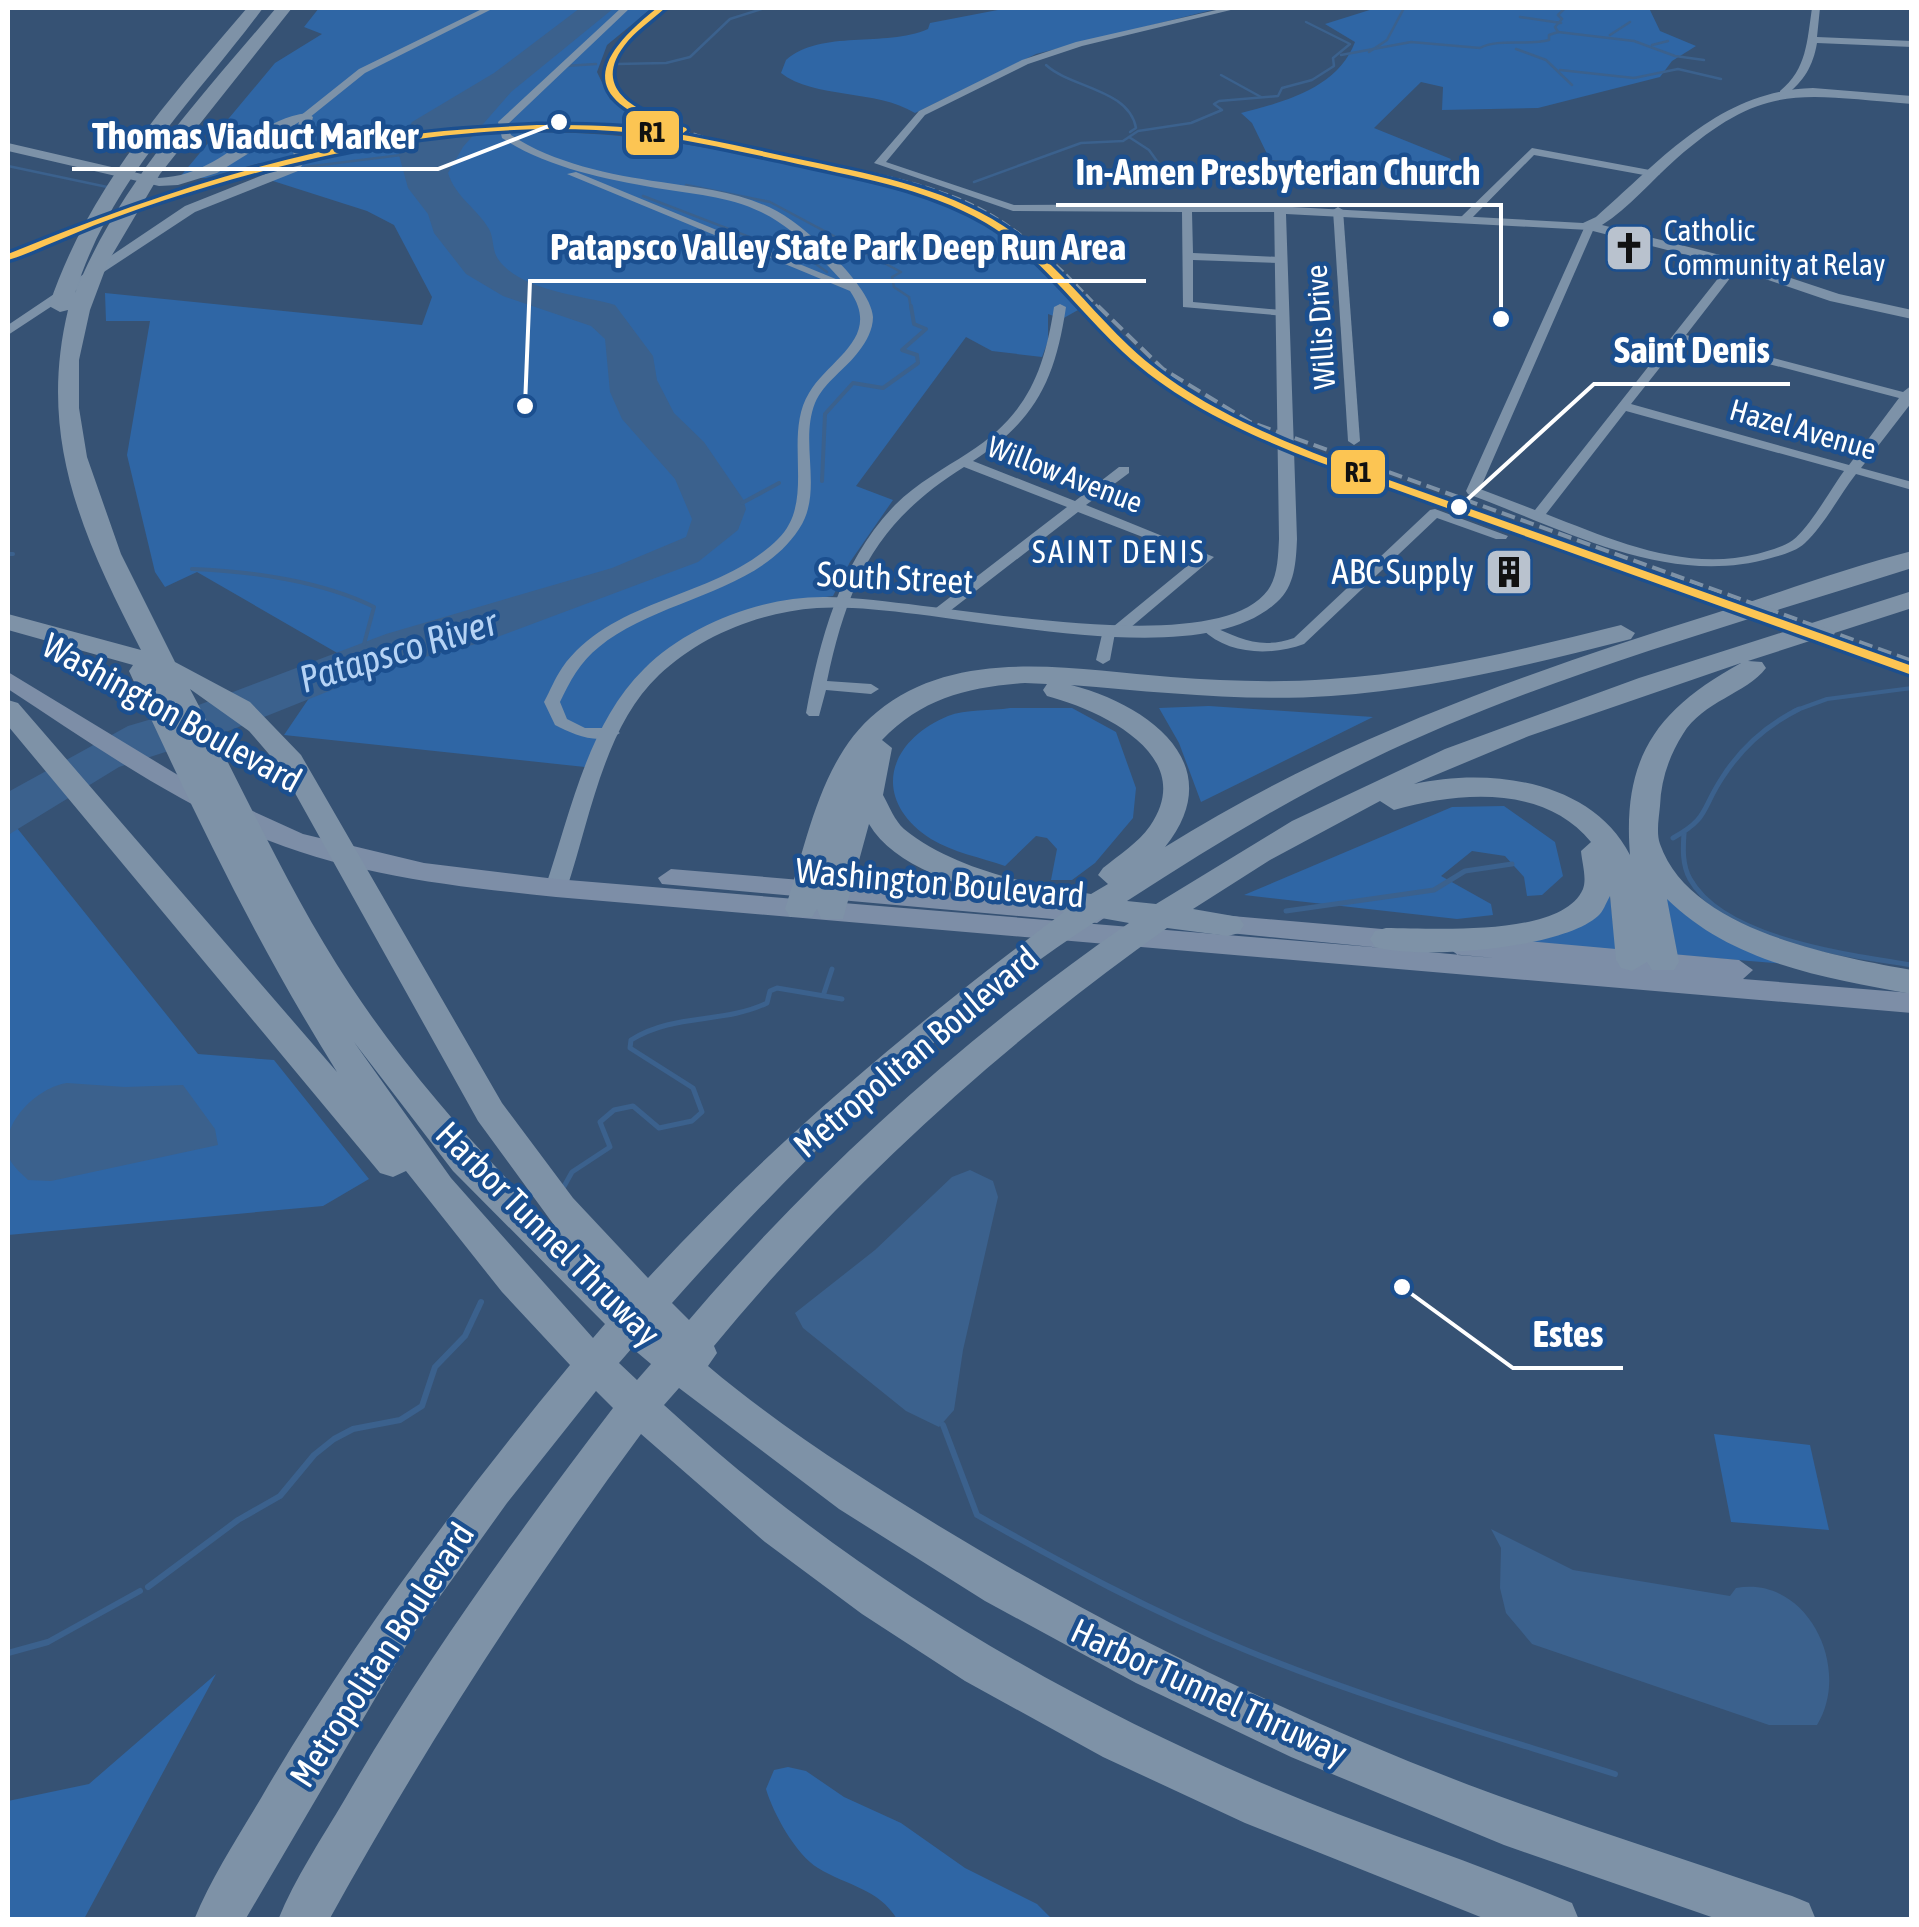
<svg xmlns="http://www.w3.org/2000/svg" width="1919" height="1927" font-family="'Asap Condensed',sans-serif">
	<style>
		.green { fill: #2f66a5 }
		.water { fill: #3b618d }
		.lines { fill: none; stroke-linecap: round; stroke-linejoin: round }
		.stream-far3 { stroke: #3b618d; stroke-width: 2.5 }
		.stream-far2 { stroke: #3b618d; stroke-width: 4 }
		.stream-far1 { stroke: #3b618d; stroke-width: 5 }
		.stream { stroke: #3b618d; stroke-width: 6 }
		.minor { fill: #7d92a8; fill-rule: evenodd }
		.tertiary { fill: #7d92a8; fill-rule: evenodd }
		.primary { fill: #7d8ea7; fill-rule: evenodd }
		.motorway { fill: #7e92a7; fill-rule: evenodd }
		.rail-far1 { stroke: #7e92a7; stroke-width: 2.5; stroke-dasharray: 10 4; stroke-linecap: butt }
		.rail { stroke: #7e92a7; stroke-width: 4; stroke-dasharray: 14 6; stroke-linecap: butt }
		.rail-1-casing { stroke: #1b4f8f; stroke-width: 7 }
		.rail-1 { fill: #fcc553; fill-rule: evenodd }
		.labels { text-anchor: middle; stroke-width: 9; stroke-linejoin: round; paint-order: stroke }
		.far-poi-label { font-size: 30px; fill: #fff; stroke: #1b4f8f; text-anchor: start }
		.far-street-label { font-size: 30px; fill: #fff; stroke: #1b4f8f }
		.far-neighbourhood-label { font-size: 32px; letter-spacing: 2.5px; fill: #fff; stroke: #1b4f8f }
		.poi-label { font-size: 35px; fill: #fff; stroke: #1b4f8f; text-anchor: end }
		.street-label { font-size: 35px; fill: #fff; stroke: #1b4f8f }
		.water-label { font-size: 38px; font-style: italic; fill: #b5d3f5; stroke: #1b4f8f }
		.leader { fill: none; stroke: #fff; stroke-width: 4 }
		.callout-dot { fill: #fff; stroke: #1b4f8f; stroke-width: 4 }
		.callout-label { font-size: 38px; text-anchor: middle; font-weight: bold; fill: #fff; stroke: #1b4f8f; stroke-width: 9; stroke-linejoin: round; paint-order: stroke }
		.line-badge { stroke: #1b4f8f; stroke-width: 4 }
		.pale-badge-label { font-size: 28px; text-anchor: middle; font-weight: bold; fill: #111 }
	</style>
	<rect width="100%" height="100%" fill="#365274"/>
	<g class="green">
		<path d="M319,8H652L607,45L597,72L610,99L654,125L507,123L508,133C614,128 713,147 816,170C870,182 927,193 976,220C1016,242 1047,276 1078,310L1062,319L1048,314V341L1042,357L992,351L966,337L856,486L893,500L850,562L833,596C795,600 764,611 729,625C639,661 624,679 585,767L284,735L339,654L197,572L165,587L155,572L127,455L150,321H106L105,293L422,325L432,297L394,225L367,211L273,181L260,163L206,178H179L275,63L322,34L304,27Z"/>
		<path d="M1008,8H1220L1036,54L915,113C876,89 814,99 781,73L786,60C822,29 884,48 928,29L930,23Z"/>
		<path d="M1376,8H1649L1660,31L1696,46L1672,61L1660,77L1538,108L1442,110L1443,87L1421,82L1374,128L1451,159L1434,182L1340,177L1338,164L1270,160L1252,123L1241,113C1284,102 1338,88 1355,42L1325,24Z"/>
		<path d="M1209,706L1373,717L1201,802L1179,743L1159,708Z"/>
		<path d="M1010,708H1072L1116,732L1136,788L1133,818L1095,863L1072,880H1051L1057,849L1047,838L1036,836L1005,866C982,858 952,852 931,839C871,800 886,742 948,716C965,709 992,711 1010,708Z"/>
		<path d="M1504,806L1555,842L1563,876L1542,895L1527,896L1524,877L1505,856L1472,851L1441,876L1491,904L1493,915L1457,919L1244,895L1452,807Z"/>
		<path d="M17,828L198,1054L274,1060L369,1179L323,1206L8,1235V835Z"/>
		<path d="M1660,882L1797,965L1677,955Z"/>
		<path d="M1610,895L1616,951L1516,941Z"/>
		<path d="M1714,1434L1810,1445L1829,1530L1731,1522Z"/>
		<path d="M216,1674L84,1919H8V1801L89,1784Z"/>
		<path d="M788,1767L806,1771L844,1797L901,1823L965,1868L1037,1904L1052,1919H897C878,1888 847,1886 818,1868C796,1855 773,1813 766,1789L774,1770Z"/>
	</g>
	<g class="water">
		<path d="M580,8H614L511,92L463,147L448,173C456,198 477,208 489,229C494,238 492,250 498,259C520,291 581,295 615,305L653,356L657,380L674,413L704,442L743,499L746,509L738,530L698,562L484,642L397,664L221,734L119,767L8,835V792L128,726L196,706L386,634L612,568L686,537L692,519L675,479L622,419L610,392L605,339L591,326L503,296L466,274L434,233L428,214L408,188L399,155V145L412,122L494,73Z"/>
		<path d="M67,1083L125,1087L183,1085L215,1129L218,1145L51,1181L28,1180C21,1173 11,1165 8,1155C0,1123 38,1087 67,1083Z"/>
		<path d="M970,1170L993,1181L998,1197L963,1350L954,1410L939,1427L906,1411L803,1328L795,1313L875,1250L952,1177Z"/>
		<path d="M1491,1529L1573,1570L1730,1596L1736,1588C1808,1575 1852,1669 1817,1725H1769L1532,1644L1506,1613L1500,1588L1501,1548Z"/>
	</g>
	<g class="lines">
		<g class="stream-far3">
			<path d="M1632,8H1670"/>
			<path d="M1520,17L1561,23"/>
			<path d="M1558,32L1634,41L1675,56L1704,60"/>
			<path d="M1610,35L1630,22"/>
			<path d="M1652,45L1668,41"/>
			<path d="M1516,49L1546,60L1572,85"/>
			<path d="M1369,52L1387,40L1404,8"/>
			<path d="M1341,55L1411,42L1480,48C1498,38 1527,46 1549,40V35L1558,32L1555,27L1562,19L1558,15L1565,8"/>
			<path d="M616,64L666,63L690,57L730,19L765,8"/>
			<path d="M1046,65C1071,88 1129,89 1136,128L1130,132"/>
			<path d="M565,66L596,64"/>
			<path d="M1560,70L1634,78L1678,69L1721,79"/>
			<path d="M1221,75L1261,97"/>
			<path d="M1129,137L1149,150L1162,168"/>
			<path d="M8,166L112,188"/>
			<path d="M305,167L401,155"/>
			<path d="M974,182L1081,143L1123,141L1138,131L1191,123L1222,110L1214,104L1219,101L1278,96L1282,88L1312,80L1334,66L1333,58L1350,44L1306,22"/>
			<path d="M686,185L770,202L901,272L892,277L894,287L909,297L911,309"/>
			<path d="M643,196L781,249"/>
			<path d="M802,254L827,272"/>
		</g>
		<g class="stream-far2">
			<path d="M822,481L825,414L853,383L883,388L918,363L917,355L902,350L926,329L914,324L911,306"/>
			<path d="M742,503L779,483"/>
			<path d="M8,554H13"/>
			<path d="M192,569C250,571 322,581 374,607L364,644"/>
			<path d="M1794,711L1827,699L1912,688"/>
		</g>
		<g class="stream-far1">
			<path d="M1684,833C1683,848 1682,865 1690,879C1724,940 1850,955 1912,965"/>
			<path d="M1673,838C1709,818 1701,810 1722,778C1741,748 1767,725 1799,709"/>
			<path d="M1286,911L1434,890L1465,871L1512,864"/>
			<path d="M824,993L832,969"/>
			<path d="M562,1190L572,1172L610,1147L600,1122L614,1110L633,1106L659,1128L692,1121L702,1112L693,1088L630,1048L631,1040C674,1013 723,1024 767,1003L770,991L777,988L842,999"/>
		</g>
		<g class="stream">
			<path d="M943,1425L977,1515C1065,1565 1154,1613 1248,1651C1368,1700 1492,1735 1615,1774"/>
			<path d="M148,1587L238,1520L280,1496L314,1455L334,1439L353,1429L400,1420L422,1406L435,1367L465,1336L481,1302"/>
			<path d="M8,1653L48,1642L140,1591"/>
		</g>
		<g class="minor">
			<path d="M484,8H494L365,73L309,118L300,116L359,69Z"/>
			<path d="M621,8H630L507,125L511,135C553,163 611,175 661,182C706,189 753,193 791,220C815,237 871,287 873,317C873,330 866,342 859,351C846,369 824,382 815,403C799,443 824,492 799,529C757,594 656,599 599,647C580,662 570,681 560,702L567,719L585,728H612L620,733C600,746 574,735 555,725L544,702C550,691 555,678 562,668C613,596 718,599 778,539C817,501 782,437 809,393C830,358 882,338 850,291L567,174L576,172L843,282C819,256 793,227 761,212C728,196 691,194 656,188C604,179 545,167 502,138L498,122Z"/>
			<path d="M1225,8H1239L1082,46L1028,64L925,115L886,162L1014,205L1187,204L1283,207L1284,209L1279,212H1192L1193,253L1280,257L1286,260L1280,263L1193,260V302L1281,310L1285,312V316L1183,307L1182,212L1013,211L874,163L919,111L1022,60L1076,42Z"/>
			<path d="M1812,8H1820L1817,37L1912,41V47L1817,43C1813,66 1804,81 1786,95H1780V91C1807,69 1807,41 1812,8Z"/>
			<path d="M1532,148L1655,171L1660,174L1655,177L1534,155L1469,221H1461V217Z"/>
			<path d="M1338,207L1343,210L1360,441L1354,445L1348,441L1333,210Z"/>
			<path d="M1590,223L1595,226L1480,489L1535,510L1731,262L1735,261L1741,264L1686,335L1903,392L1912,385V402L1861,468L1912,482V490L1856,474C1839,496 1825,524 1805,543C1797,551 1782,555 1771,558C1667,588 1564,529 1468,494L1466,491L1585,226ZM1681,341L1899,398L1849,465L1631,404ZM1626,411L1844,471C1831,489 1809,528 1793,540C1783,547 1768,551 1757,554C1684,572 1613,540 1546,514Z"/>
			<path d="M1060,304L1066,307C1055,380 1036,420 973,461L1075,501L1119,467H1129V473L1086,505L1214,557L1124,633H1115L1110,660L1103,664L1096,660L1104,626H1114L1197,558L1078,512L946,614H936V608L1067,507L964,467C876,522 848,582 827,681L871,684L879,689L871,694L826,690L819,716H809L806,713C820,639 840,562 895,505C917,483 945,468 968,453C1026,416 1044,373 1054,307Z"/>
			<path d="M1435,509L1508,536L1506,539H1496L1437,518L1304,644C1271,656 1228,655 1202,629L1209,625C1240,638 1259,650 1294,638L1430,510Z"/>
		</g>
		<g class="tertiary">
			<path d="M1813,88L1912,96V104C1802,96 1766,80 1676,159C1652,180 1629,208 1602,225L1728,257L1839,294L1912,310V319L1830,301L1718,263L1589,230L1286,214L1297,539C1296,562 1295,586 1277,602C1191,683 930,600 817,608C760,612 701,635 659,675C604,727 590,819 567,888L564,893H548L545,888C570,815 587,725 644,669C688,625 761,597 823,597C914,595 1212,667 1268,590C1278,576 1278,556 1279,539L1274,206L1583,223L1596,217C1661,160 1720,90 1813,88Z"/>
			<path d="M307,113L313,117L306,145L308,157L298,171L195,212L8,335V325L185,206L288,165L294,157L292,145L299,122L217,173L178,185L159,186L8,151V143L159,178C222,176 251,120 307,113Z"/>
		</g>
		<g class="primary">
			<path d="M8,672L191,783L303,834L424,863L556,879L1383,948L1199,930L1196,923L1199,916L1209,914L1405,931L1419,941L1406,950L1495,958L1458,955L1444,945L1458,935L1739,960L1753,970L1743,979L1912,993V1013L556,897C450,886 341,874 244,830C160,792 84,739 8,689Z"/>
			<path d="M671,869L1097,905L1110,914L1097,923L662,884L658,878Z"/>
		</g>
		<path class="motorway" d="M247,8H263C194,101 111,179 75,293C119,184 201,97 276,8H292L160,174L108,262L90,310L79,360V408L87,457L121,554L175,662L250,702L301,755L502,1103L573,1198L648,1278C774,1141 915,1023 1064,912C1006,898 901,879 869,824L843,919H821L817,909L812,917H790L785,909C807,843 820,758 877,712C958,645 1075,670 1171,677C1224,681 1277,683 1330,679C1429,673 1525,649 1621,625L1635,633L1631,639C1532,664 1433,689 1331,696C1244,702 1158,692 1071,685C1149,705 1231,765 1165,847C1335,740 1525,673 1716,613C1781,592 1846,568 1912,551V568C1730,626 1542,677 1370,760C1285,801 1206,850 1127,901L1156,904L1292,821L1445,749L1639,678L1912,591V608L1748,661L1762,662L1766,668C1746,694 1703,701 1683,734C1669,756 1661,780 1660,806C1659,817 1656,833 1660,844C1690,931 1835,956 1912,970V994C1825,978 1732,963 1667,899L1679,962L1674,970H1652L1647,962L1632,971L1621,968L1616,960L1610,896C1606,903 1603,912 1598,916C1562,949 1420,960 1375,947L1370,939L1375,931L1386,928C1431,928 1562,938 1583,889C1587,878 1582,863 1581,851L1591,842C1544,784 1458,792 1394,810L1380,801L1270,860L1193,909L1239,917L1244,925L1239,933L1228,936L1167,928C1000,1046 844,1188 714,1346L717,1353L708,1366C779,1426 859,1477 939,1526C1107,1628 1285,1714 1469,1785C1576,1825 1684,1859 1792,1896L1809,1903L1816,1920H1720L1504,1845L1291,1757L1136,1683L985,1601L839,1509L679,1388L664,1405C843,1570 1053,1695 1276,1789C1373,1830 1474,1862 1572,1903L1579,1920H1488L1245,1823L1103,1757L965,1681L862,1614L765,1542L641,1434C526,1590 423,1750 329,1920H278C295,1878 322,1838 345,1799C424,1662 517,1534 613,1408L596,1391L507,1503L413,1634L245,1920H194C213,1873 243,1830 268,1786C357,1636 459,1499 570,1365L502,1292L406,1171L393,1177L380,1173L8,726V700L18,703L337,1072C256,943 192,809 129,671L133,665L8,630V614L141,650C83,537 37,439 68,310L60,312L49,306C88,188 168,101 247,8ZM1741,663C1657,709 1622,757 1630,855C1592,780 1489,767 1414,784L1529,736ZM1025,683L1047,684L1043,690L1047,696C1100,710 1199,755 1150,826C1138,843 1119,855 1103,868L1098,875L1108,884L1091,894C1028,884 955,870 904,829C895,821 889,806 883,795L892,748L882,740C922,698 969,687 1025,683ZM190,689L249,731L281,768L478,1121L562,1236C485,1158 410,1076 350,985C288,891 243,788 190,689ZM1101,918L1129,923C968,1034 817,1170 689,1320L672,1303C798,1161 941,1021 1101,918ZM354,1042L453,1171L605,1324L593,1338L451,1178ZM632,1348L651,1364L637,1380L619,1363Z"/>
		<path class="rail-far1" d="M661,8C632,29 600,49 612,89C708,167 846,153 957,198C1015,221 1058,265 1100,309"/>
		<path class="rail" d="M1098,306L1163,369L1250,422L1912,661"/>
		<g class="rail-1-casing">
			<g id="rail-1">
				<path d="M657,8H665C651,21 635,31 624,46C587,95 650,116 686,128L687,130L683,133C590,104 579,70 657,8Z"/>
				<path d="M537,125C573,125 609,125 644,129C700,136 754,150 808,161C880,176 955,190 1015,234C1058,266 1090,309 1129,346C1185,399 1256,430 1327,458L1912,666V675L1319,462C1249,435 1179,404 1123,352C1077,309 1041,256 986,223C925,187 854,177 785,161C736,151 687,139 637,133C476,117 315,151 162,201C132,211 101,222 71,235C50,243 29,254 8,260V254C128,205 250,163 378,140C431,130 484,128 537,125Z"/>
			</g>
		</g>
		<use href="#rail-1" class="rail-1"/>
	</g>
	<defs>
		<g id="church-square" transform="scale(2.5)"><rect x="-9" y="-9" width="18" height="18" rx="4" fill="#b9c2ce" stroke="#1b4f8f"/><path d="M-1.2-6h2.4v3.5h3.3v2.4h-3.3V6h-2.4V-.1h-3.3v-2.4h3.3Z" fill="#111"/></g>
		<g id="building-square" transform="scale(2.5)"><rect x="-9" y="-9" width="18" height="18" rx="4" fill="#b9c2ce" stroke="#1b4f8f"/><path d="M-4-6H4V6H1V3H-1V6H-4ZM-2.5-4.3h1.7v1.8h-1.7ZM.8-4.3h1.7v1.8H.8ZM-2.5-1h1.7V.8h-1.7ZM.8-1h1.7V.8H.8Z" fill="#111"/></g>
	</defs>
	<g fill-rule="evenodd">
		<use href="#church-square" x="1629" y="248"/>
		<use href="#building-square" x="1509" y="572"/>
	</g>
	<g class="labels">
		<g class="far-poi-label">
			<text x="1664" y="241">Catholic<tspan x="1664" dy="34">Community at Relay</tspan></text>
		</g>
		<g class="far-street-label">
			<text transform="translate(1321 327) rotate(-94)" y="10">Willis Drive</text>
			<text transform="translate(1803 430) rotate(16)" y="10">Hazel Avenue</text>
			<text transform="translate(1065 475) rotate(21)" y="10">Willow Avenue</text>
		</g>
		<g class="far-neighbourhood-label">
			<text x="1119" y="563">SAINT DENIS</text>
		</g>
		<g class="poi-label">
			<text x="1474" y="584">ABC Supply</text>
		</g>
		<g class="street-label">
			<text transform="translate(895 578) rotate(3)" y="12">South Street</text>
			<text transform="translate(172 713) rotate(29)" y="12">Washington Boulevard</text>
			<text transform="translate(940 883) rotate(5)" y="12">Washington Boulevard</text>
			<text transform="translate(916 1052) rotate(-40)" y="12">Metropolitan Boulevard</text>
			<text transform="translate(548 1234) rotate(45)" y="12">Harbor Tunnel Thruway</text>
			<text transform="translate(382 1655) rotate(-57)" y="12">Metropolitan Boulevard</text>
			<text transform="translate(1209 1692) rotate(25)" y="12">Harbor Tunnel Thruway</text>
		</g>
		<g class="water-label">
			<text transform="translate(398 651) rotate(-17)" y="13">Patapsco River</text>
		</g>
	</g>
	<path class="leader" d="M559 122L438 169H72M1501 319L1501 205H1056M525 406L530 281H1146M1459 507L1594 384H1790M1402 1287L1513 1368H1623"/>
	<g class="callout-dot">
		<circle cx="559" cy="122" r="10"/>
		<circle cx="1501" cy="319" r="10"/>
		<circle cx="525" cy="406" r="10"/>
		<circle cx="1459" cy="507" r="10"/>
		<circle cx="1402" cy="1287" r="10"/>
	</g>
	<g class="callout-label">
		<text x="255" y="149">Thomas Viaduct Marker</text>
		<text x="1278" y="185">In-Amen Presbyterian Church</text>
		<text x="838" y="260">Patapsco Valley State Park Deep Run Area</text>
		<text x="1692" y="363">Saint Denis</text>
		<text x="1568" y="1347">Estes</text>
	</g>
	<g class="line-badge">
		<rect x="624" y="109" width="57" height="48" rx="10" fill="#fcc553"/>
		<rect x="1329" y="448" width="58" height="48" rx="10" fill="#fcc553"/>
	</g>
	<g class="pale-badge-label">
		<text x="652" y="142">R1</text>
		<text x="1358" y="482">R1</text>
	</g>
	<rect width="1919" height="1927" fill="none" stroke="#ffffff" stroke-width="20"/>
</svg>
